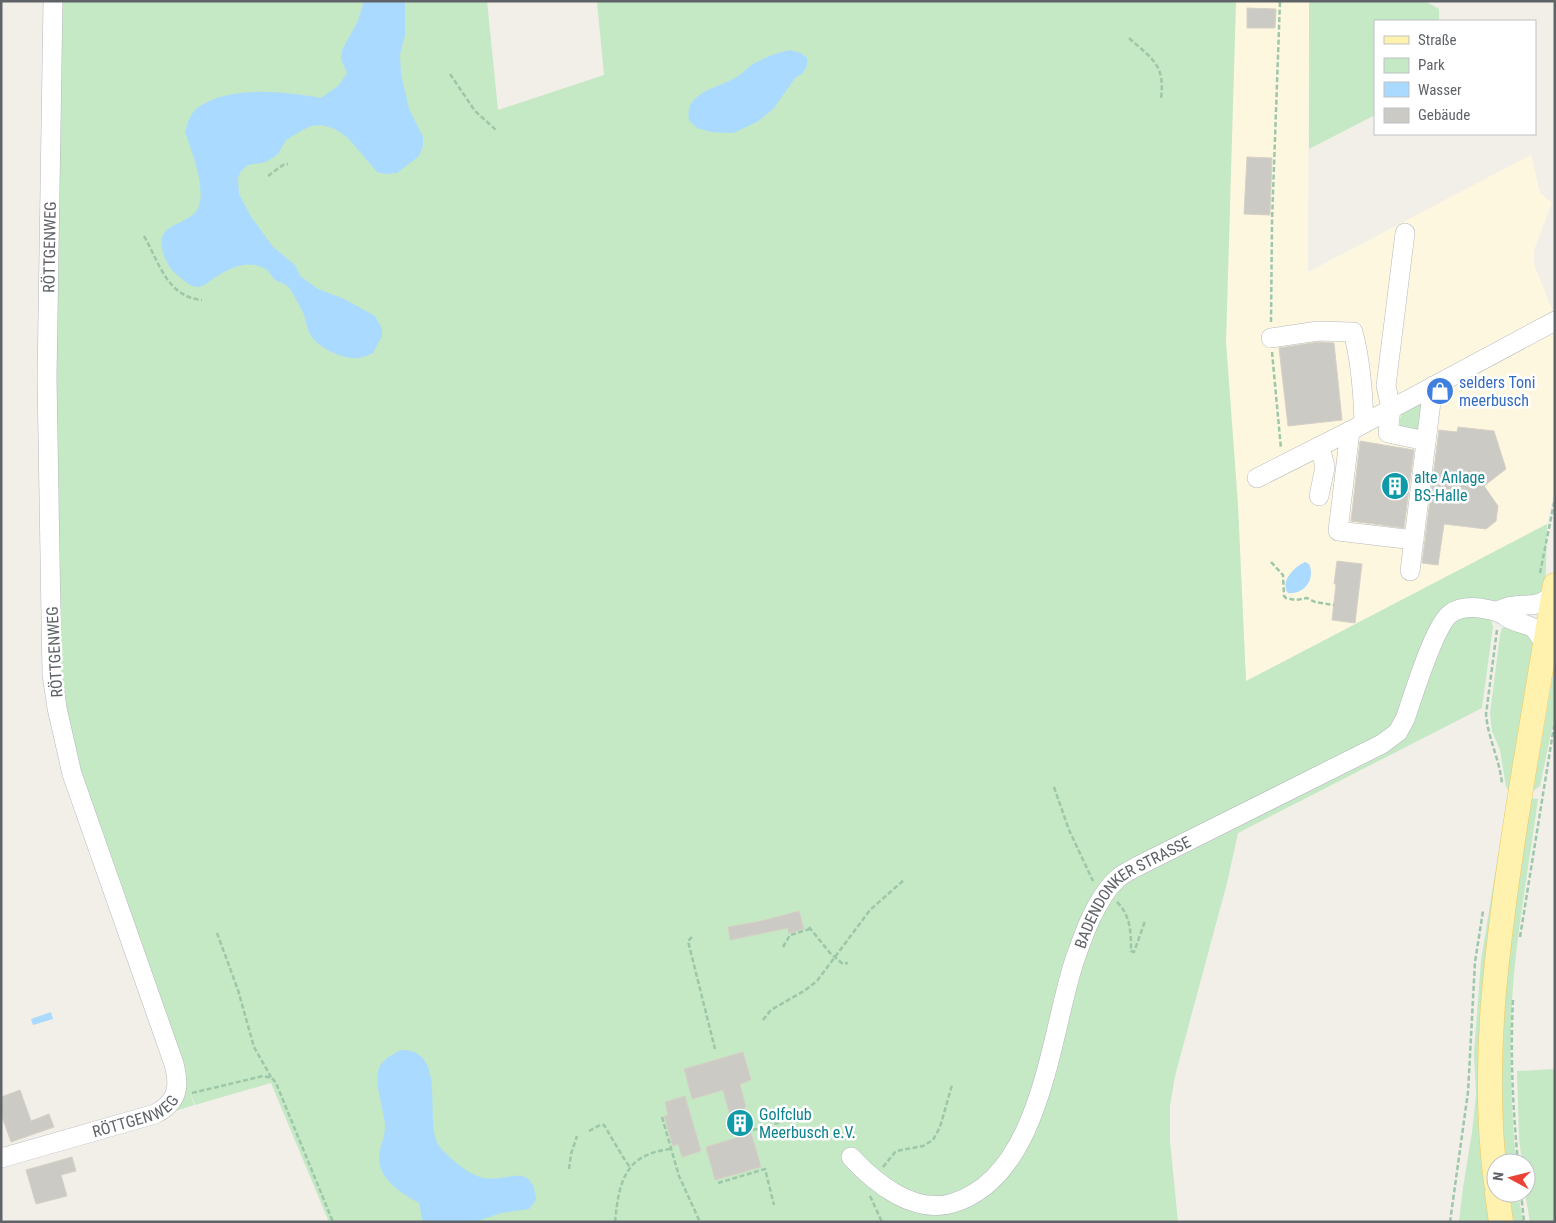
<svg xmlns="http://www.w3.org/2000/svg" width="1556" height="1223" font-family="'Roboto Condensed',sans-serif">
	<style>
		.commercial { fill: #fef7e0 }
		.green { fill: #c5e8c5 }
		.water { fill: #aadaff }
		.building { fill: #cccac5; stroke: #d6d1c6 }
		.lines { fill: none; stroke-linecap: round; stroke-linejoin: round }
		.minor-casing { stroke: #b5b8bc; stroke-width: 20 }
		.major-casing { stroke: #f2c960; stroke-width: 25 }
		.path { stroke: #9cc7a9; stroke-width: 2.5; stroke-dasharray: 5 2.5; stroke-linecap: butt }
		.minor { stroke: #fff; stroke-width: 19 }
		.major { stroke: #fff2af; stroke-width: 24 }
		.labels { text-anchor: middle; stroke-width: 5; stroke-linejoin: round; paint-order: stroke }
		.street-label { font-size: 16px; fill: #5f6368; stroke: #fff }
		.shop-label { font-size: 16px; fill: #366cbe; stroke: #fff; text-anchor: start }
		.culture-label { font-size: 16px; fill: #0d838f; stroke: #fff; text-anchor: start }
	</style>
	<rect width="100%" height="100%" fill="#f1efe8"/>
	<path class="commercial" d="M1236,1H1309L1308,272L1531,155L1540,193L1552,203L1534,250V264L1553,312H1555V487L1547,524L1246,682L1238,505L1226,342Z"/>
	<g class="green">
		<path d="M60,1H487L498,110L604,75L597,1H1236L1226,342L1238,505L1246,681L1547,524C1547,539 1546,554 1546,570C1545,574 1547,581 1545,585C1534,614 1468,593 1448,607C1441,612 1438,619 1434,625L1400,717L1393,730L1380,739L1245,806V816L1384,748C1390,744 1399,740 1403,735C1421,709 1431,626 1460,616C1470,612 1479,616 1490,618L1493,626L1482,708L1238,833L1227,883L1175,1076L1170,1106V1141L1178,1222H329L271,1083L195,1105L190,1092L194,1105L160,1116C169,1108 178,1101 181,1089C183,1084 181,1078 183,1073L127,925L75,774L60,708L55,673L52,378Z"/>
		<path d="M1309,1H1425L1439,9V21H1375V115L1309,149Z"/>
		<path d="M1425,397L1419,437L1401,430C1394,413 1412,403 1425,397Z"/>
		<path d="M1509,625L1532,638L1534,650L1512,794L1506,787L1500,750L1492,731L1490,714L1500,635L1502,628Z"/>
		<path d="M1555,663V714L1540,786L1533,791Z"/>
		<path d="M1512,798L1491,1222H1459L1463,1188L1472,1132L1476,1095L1474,1053L1481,961L1507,799Z"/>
		<path d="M1531,798L1538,799C1531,851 1522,902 1516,954C1508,1023 1510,1094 1516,1163H1505C1503,1130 1500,1097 1501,1064C1504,974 1517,886 1531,798Z"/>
		<path d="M1555,1069V1222H1530L1525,1193L1526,1163H1522L1519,1138L1517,1071Z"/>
		<path d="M1508,1193H1518L1523,1222H1512Z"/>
	</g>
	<g class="water">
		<path d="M364,1H404L405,4V35L400,55L401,74L409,109L423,137V146L419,156L397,173L385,174L377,172L348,138L335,129L322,125L311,126L301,131L286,140L278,154L266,162L248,165L241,171L238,178L239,194L250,215L273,247L295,265L300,276L318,289L344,299L375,316L382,329V336L373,353C369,355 364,357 359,358C343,360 318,348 310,334C306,327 306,319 303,312C299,305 294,295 290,289C286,283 279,283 274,279C271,276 270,272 267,270C249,258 230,268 214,278C209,282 204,286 198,287C192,287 185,282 181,278C174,273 168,266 165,258C149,216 194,231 200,202C204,182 191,150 185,132C187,123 192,110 200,106C233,85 285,92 321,98L339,85L347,73L341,59L342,50L358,21Z"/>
		<path d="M790,50L801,53L807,58V65L803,73L795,78L774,108L757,122L733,133L711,132L697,128L689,120C688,113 688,107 693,101C703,89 721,86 735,78C741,75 747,68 753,64C765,57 777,53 790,50Z"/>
		<path d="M1305,562L1309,564C1316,579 1304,595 1288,593C1279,582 1295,566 1305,562Z"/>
		<path d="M51,1012L53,1019L33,1025L31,1019Z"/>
		<path d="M401,1050C450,1049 422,1123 440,1147C449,1158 470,1176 484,1178C507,1182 533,1161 536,1200L529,1209L501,1213L475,1222H423L419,1203C406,1196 393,1188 384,1175C372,1154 385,1145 385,1127C385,1109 372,1083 380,1066C384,1058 394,1054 401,1050Z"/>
	</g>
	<g class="building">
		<path d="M1247,8L1276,9L1275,28H1247Z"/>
		<path d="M1247,157L1272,158L1270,215L1244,214Z"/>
		<path d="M1319,342L1334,343L1342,420L1288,426L1279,348Z"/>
		<path d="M1458,427L1494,431L1506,469L1484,486L1498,506L1496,521L1486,529L1444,524L1438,565L1422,563L1439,430L1457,432Z"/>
		<path d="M1360,441L1414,450L1404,528L1351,521Z"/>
		<path d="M1337,561L1362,564L1355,623L1332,620L1336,584H1334Z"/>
		<path d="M799,911L804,929L789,933L788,928L730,940L728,927L761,921Z"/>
		<path d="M743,1052L751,1080L740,1084L746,1107L744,1108L761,1167L715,1180L706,1147L736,1138L723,1090L692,1099L684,1069Z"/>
		<path d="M20,1090L31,1121L49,1114L54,1127L11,1142L1,1114V1097Z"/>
		<path d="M685,1096L701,1151L682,1157L678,1144L673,1146L664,1116L668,1115L665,1102Z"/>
		<path d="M72,1157L76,1171L61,1175L67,1196L36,1204L26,1170Z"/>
	</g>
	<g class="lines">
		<g class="minor-casing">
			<g id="minor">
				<path d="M1405,233L1386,386L1391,408L1388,433L1426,441"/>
				<path d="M1271,338L1318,331L1353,332C1361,361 1363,392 1364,423"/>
				<path d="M1350,431L1338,531L1414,540"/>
				<path d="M1257,478L1350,431L1555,321"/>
				<path d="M1319,496L1325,467L1320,446"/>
				<path d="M1410,571L1433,386"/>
				<path d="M1498,611C1503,609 1508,606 1514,606C1532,604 1539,608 1554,593"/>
				<path id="s1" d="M851,1157C875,1183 914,1215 953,1203C1041,1176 1050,1036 1074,962C1079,948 1084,933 1090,920C1097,905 1105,890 1117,879C1123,873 1133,869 1140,865L1382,744L1398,732L1405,719C1413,697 1434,626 1450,614C1459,607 1470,607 1480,608C1489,610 1497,610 1505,616C1526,630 1533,617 1545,647"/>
				<path id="s2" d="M1,1158L155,1114C178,1102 180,1087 174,1064L72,774L57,708L52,674L47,378L53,1"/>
			</g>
		</g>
		<g class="major-casing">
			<g id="major">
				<path d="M1496,1183C1481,1068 1496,954 1513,840C1526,755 1541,670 1555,585"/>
				<path d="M1497,1193L1501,1222"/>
			</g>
		</g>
		<g class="path">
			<path d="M1129,38C1153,60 1165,64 1161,99"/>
			<path d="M450,74L475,111L496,130"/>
			<path d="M268,176L283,165L288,164"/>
			<path d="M144,236C159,262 167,297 202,300"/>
			<path d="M1271,322L1272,221L1280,1"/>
			<path d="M1272,352L1281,449"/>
			<path d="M1271,562L1283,575L1284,596L1286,598L1296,600L1307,598L1315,602L1334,605"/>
			<path d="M1540,573L1555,498"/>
			<path d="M1497,630L1486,714C1488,739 1500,760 1502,784"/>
			<path d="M1054,787L1069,830L1093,881"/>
			<path d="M1117,902C1131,916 1131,933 1131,951L1134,952L1145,921"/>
			<path d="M809,927L830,953L843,964L848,963"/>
			<path d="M217,933L238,990L254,1047L271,1077"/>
			<path d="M692,937L688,941L715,1049"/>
			<path d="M1520,937L1555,720"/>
			<path d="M783,947L790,935L810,929"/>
			<path d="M1513,1000C1510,1054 1513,1109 1518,1163"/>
			<path d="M763,1020L771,1010L804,991L817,981L870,910L905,879"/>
			<path d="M192,1093L263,1076L272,1078L276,1083L333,1222"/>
			<path d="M662,1117L679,1176L700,1222"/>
			<path d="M753,1130L806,1115L810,1111"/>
			<path d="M589,1131L600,1125H604L626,1162L630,1167"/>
			<path d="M883,1167L896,1151L923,1146L933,1140L940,1127L952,1085"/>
			<path d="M569,1169L571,1154L577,1136"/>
			<path d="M718,1183L765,1169L774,1205"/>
			<path d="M1521,1193L1524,1222"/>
			<path d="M870,1196L882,1222"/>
			<path d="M615,1222C619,1181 625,1154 671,1149"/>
			<path d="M1450,1222L1468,1092L1475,962L1483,911"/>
		</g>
		<use href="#minor" class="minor"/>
		<use href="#major" class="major"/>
	</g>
	<defs>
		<g id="shop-disc" transform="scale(1.4375)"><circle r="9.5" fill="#3f7fe0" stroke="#fff"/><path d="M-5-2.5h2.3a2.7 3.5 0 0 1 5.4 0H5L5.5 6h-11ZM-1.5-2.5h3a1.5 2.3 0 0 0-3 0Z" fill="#fff"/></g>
		<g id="building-disc" transform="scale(1.4375)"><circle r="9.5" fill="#0f9aa8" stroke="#fff"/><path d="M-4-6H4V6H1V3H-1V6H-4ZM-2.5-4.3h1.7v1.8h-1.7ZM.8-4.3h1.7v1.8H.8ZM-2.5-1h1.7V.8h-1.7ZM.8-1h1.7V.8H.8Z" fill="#fff"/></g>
	</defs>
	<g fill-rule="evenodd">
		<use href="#shop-disc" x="1440" y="391"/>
		<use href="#building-disc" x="1395" y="486"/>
		<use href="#building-disc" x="740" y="1123"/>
	</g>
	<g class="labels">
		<g class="street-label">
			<text dy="6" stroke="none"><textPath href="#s2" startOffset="1056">RÖTTGENWEG</textPath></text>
			<text transform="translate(54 652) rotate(-93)" y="6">RÖTTGENWEG</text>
			<text dy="6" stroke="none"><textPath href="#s1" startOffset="495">BADENDONKER STRASSE</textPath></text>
			<text dy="6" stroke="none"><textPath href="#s2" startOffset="141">RÖTTGENWEG</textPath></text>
		</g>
		<g class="shop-label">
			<text x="1459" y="388">selders Toni<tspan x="1459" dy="18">meerbusch</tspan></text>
		</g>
		<g class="culture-label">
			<text x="1414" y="483">alte Anlage<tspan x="1414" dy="18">BS-Halle</tspan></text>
			<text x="759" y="1120">Golfclub<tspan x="759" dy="18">Meerbusch e.V.</tspan></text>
		</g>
	</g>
	<rect width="1556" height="1223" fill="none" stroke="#5f6368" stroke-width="5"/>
	<rect x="1374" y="20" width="162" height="115" fill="#ffffff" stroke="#bfc1c3"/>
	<rect x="1384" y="36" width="25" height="8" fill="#fff2af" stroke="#bfc1c3"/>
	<text x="1418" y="45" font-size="15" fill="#5f6368">Straße</text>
	<rect x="1384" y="58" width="25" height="15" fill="#c5e8c5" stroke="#bfc1c3"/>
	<text x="1418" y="70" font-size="15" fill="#5f6368">Park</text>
	<rect x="1384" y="82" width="25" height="15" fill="#aadaff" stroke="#bfc1c3"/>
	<text x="1418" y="95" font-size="15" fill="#5f6368">Wasser</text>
	<rect x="1384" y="108" width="25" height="15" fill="#cccac5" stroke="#bfc1c3"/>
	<text x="1418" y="120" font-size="15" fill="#5f6368">Gebäude</text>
	<g transform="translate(1511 1178) rotate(277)"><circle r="24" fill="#ffffff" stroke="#bfc1c3"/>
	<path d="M0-4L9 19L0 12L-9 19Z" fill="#ea4335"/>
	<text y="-8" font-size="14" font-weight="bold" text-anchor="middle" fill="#5f6368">N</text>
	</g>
</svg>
